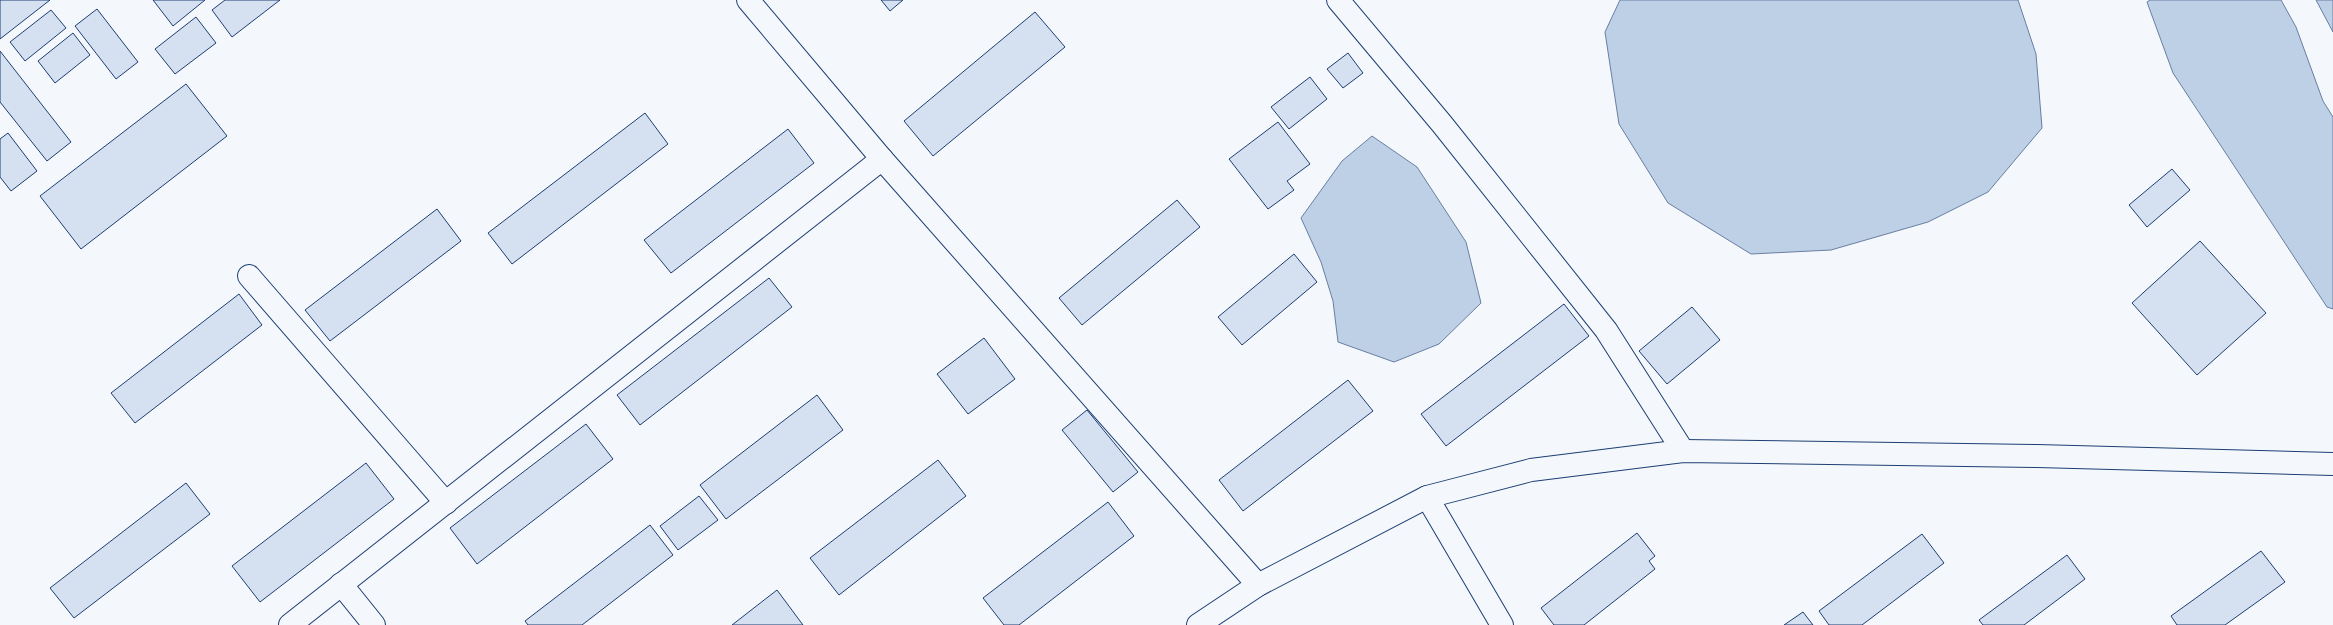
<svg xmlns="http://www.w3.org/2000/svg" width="2333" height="625" font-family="'Noto Sans',sans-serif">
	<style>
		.water { fill: #bed0e5; stroke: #687fa3 }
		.building { fill: #d5e0f0; stroke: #1d3f73 }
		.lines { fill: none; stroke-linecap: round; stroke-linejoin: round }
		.minor-casing { stroke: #1d3f73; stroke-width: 24 }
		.minor { stroke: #f4f7fb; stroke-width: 22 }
	</style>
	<rect width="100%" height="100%" fill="#f4f7fb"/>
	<g class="water">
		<path d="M1620,0H2018L2036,54L2042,128L1988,192L1928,222L1831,250L1751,254L1668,203L1619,124L1605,32Z"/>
		<path d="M2150,0H2281L2296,27L2323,101L2333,117V309L2327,307L2173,73L2147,2Z"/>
		<path d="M2316,0H2333V32Z"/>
		<path d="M1372,136L1417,167L1466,242L1481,303L1439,344L1394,362L1338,342L1333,301L1321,262L1301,218L1342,161Z"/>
	</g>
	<g class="building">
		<path d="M0,0H50L0,39Z"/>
		<path d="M153,0H205L173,26Z"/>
		<path d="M225,0H280L232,37L212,10Z"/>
		<path d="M881,0H903L890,11Z"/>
		<path d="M97,9L138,62L116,79L75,26Z"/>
		<path d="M51,10L66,28L25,61L10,42Z"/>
		<path d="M1035,12L1065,47L933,156L904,121Z"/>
		<path d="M196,17L216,43L175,74L155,49Z"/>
		<path d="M73,33L90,55L55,83L38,61Z"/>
		<path d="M0,51L71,142L47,161L0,102Z"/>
		<path d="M1348,53L1363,73L1343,88L1327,69Z"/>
		<path d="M1310,77L1327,99L1289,129L1271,107Z"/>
		<path d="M186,84L227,136L81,249L40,196Z"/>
		<path d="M645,113L668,144L512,264L488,233Z"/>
		<path d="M1278,122L1310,164L1287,181L1294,190L1268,209L1229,159Z"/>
		<path d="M788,129L814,163L671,273L644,240Z"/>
		<path d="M8,133L37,171L11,191L0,177V139Z"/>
		<path d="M2172,169L2190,190L2147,227L2129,205Z"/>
		<path d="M1177,200L1200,227L1082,325L1059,298Z"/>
		<path d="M437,209L461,241L330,341L305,310Z"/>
		<path d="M2200,241L2266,313L2197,375L2132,303Z"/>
		<path d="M1294,254L1317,282L1242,345L1218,317Z"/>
		<path d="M769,278L792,307L640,425L617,395Z"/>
		<path d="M239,294L262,325L135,423L111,393Z"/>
		<path d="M1564,304L1589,336L1446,446L1421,414Z"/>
		<path d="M1692,307L1720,340L1667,384L1639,351Z"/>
		<path d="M984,338L1015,379L968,414L937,374Z"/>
		<path d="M1348,380L1373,411L1243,511L1219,480Z"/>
		<path d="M817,395L843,430L726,519L700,485Z"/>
		<path d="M1087,410L1138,472L1113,492L1062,430Z"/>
		<path d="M586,424L613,459L477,564L450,528Z"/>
		<path d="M938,460L966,496L839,595L810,558Z"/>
		<path d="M366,463L394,499L260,602L232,566Z"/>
		<path d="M186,483L210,514L74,618L50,588Z"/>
		<path d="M699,496L718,520L678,550L660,526Z"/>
		<path d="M1108,502L1134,536L1019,625H1004L983,598Z"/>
		<path d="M650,525L673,555L582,625H528L525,621Z"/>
		<path d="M1637,533L1655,556L1649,561L1655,569L1584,625H1554L1541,608Z"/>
		<path d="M1922,534L1944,563L1862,625H1829L1819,611Z"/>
		<path d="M2261,551L2285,582L2225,625H2177L2171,616Z"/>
		<path d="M2067,555L2085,579L2024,625H1983L1979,620Z"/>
		<path d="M777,590L803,625H732Z"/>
		<path d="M1803,612L1813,625H1784Z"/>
	</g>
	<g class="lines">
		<g class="minor-casing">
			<g id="minor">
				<path d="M748,0L882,159L1258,585"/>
				<path d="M1338,0L1442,124L1606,330L1683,451"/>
				<path d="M249,276L446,503"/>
				<path d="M1427,497L1502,625"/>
				<path d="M341,584L374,625"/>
				<path d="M290,625L882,159"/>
				<path d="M1198,625L1258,585L1427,497L1531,470L1683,451L2037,456L2333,464"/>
			</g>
		</g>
		<use href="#minor" class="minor"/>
	</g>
</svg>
